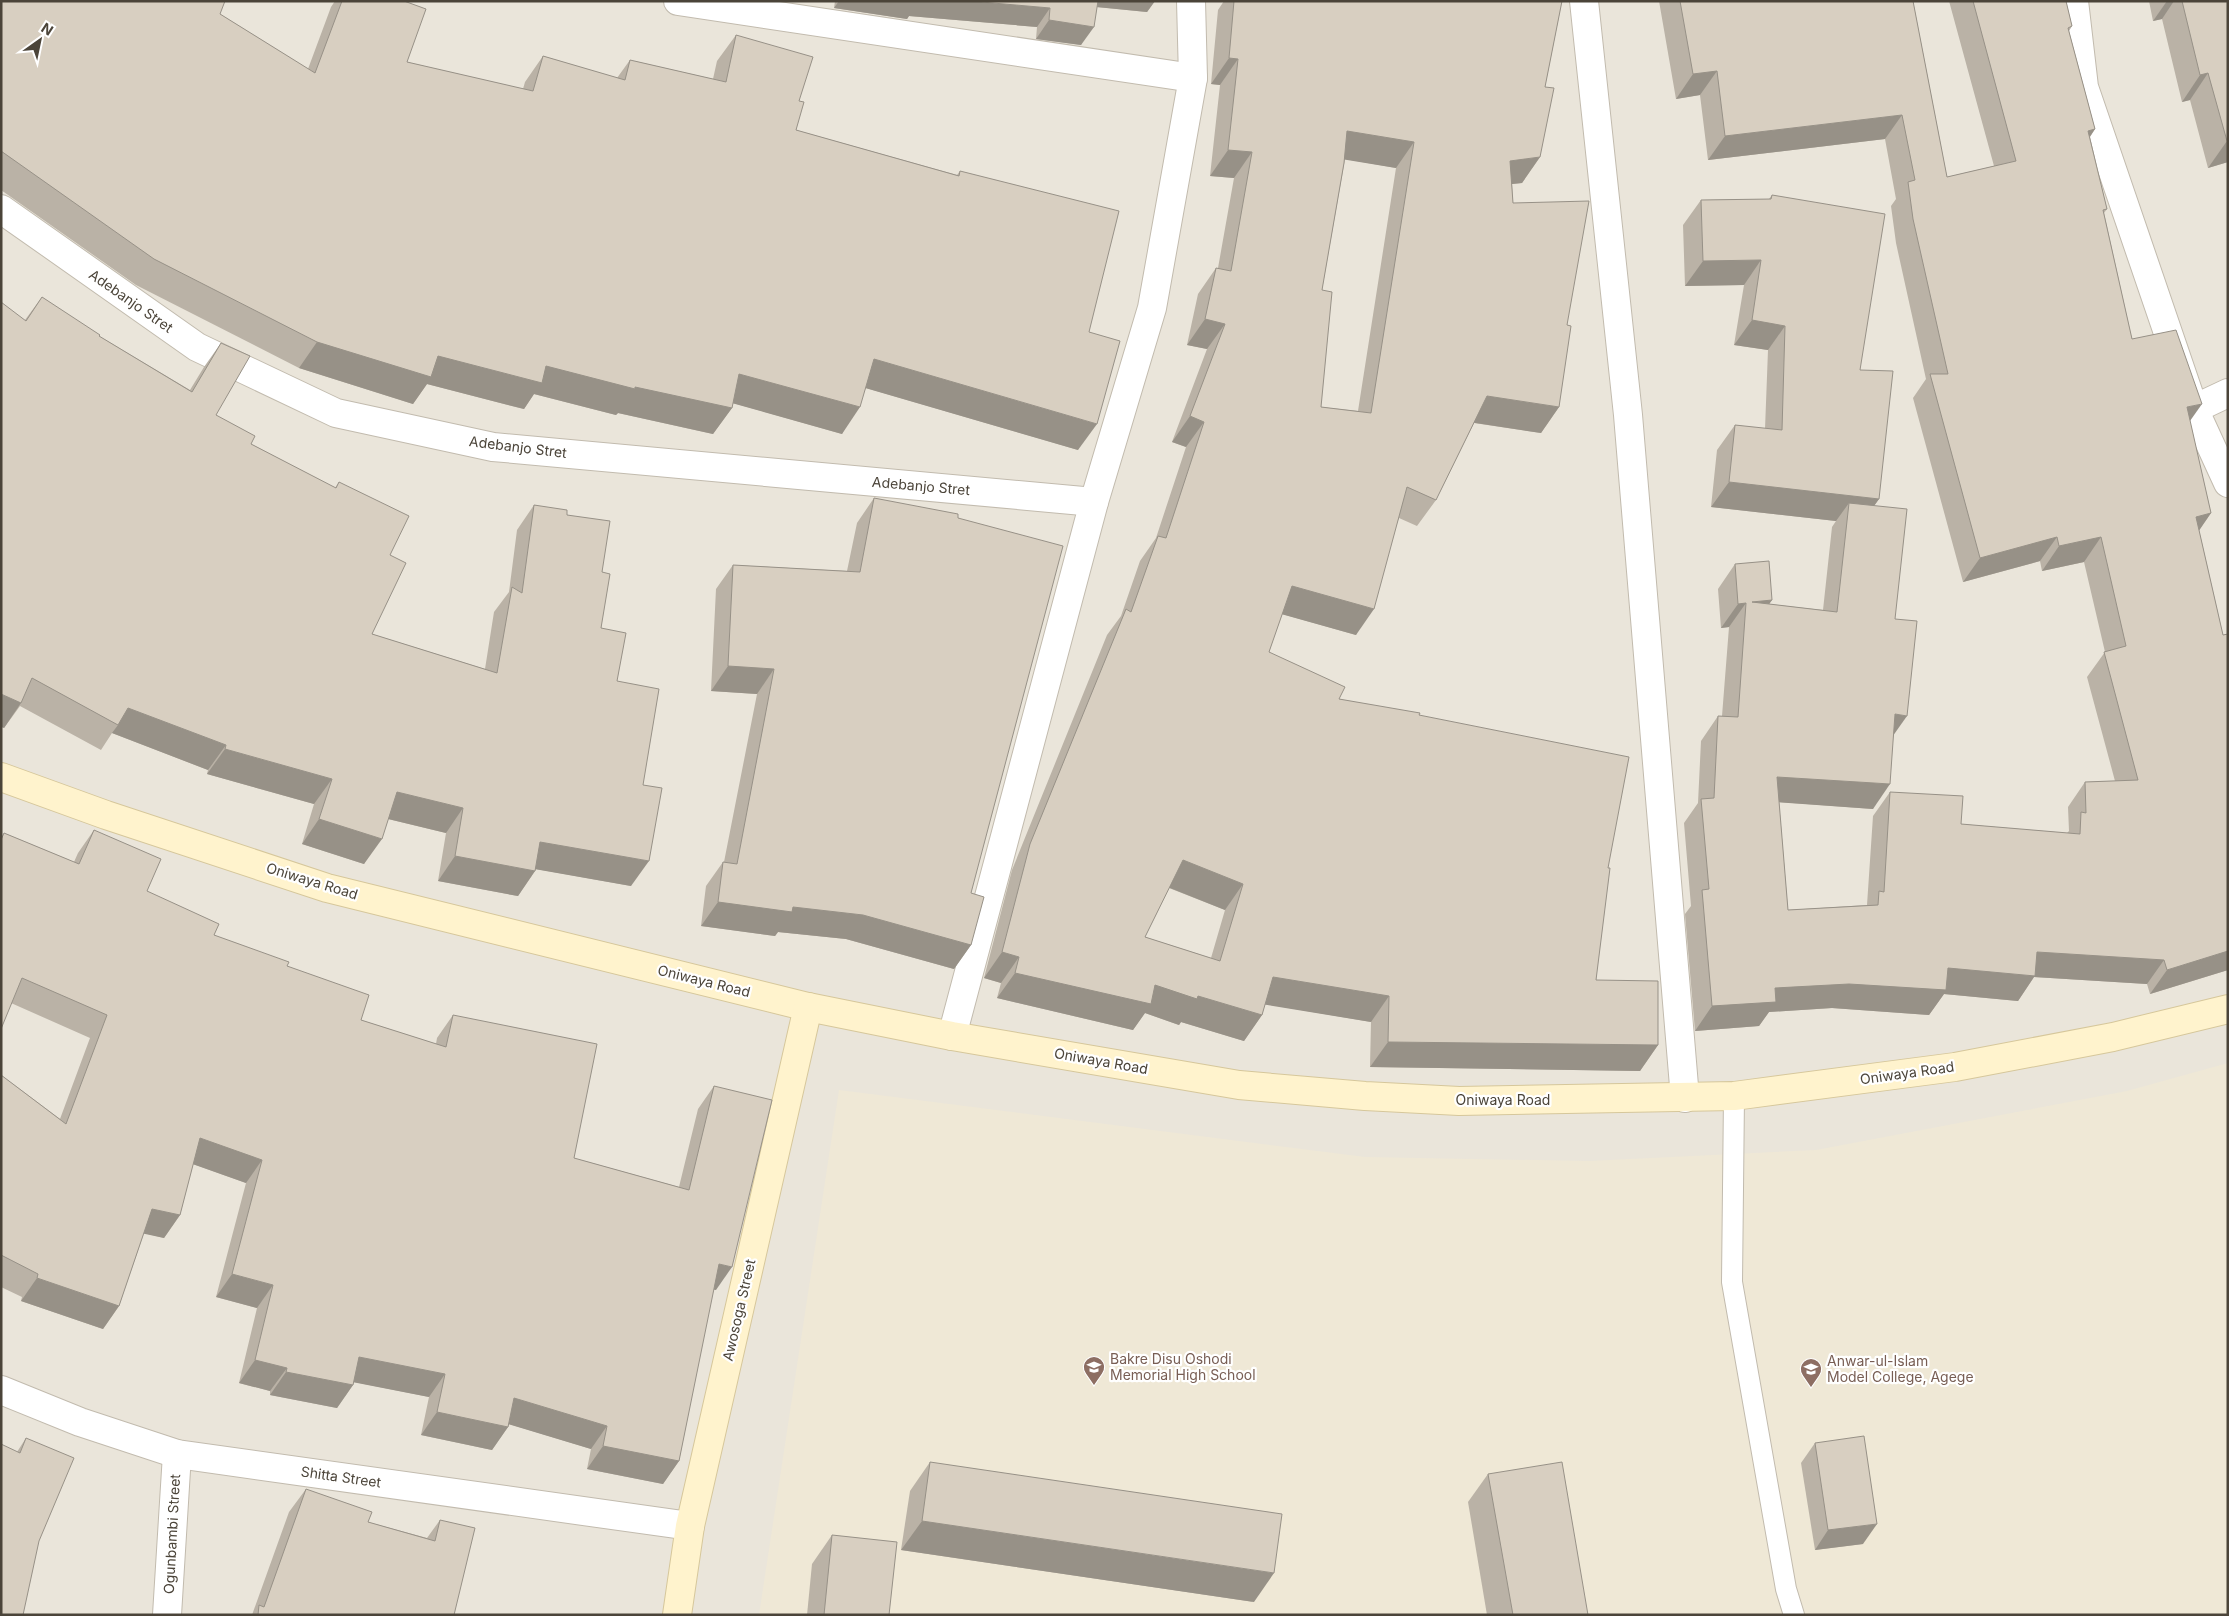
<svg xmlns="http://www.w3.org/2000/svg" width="2229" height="1616" font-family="Inter,sans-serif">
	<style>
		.residential { fill: #eae5da }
		.education { fill: #efe8d6 }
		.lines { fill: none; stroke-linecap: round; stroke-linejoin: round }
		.lane-casing { stroke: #c2bbae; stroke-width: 22 }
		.street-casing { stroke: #c2bbae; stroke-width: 30 }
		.secondary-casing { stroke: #d6c79b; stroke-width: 30 }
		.lane { stroke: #fff; stroke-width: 20 }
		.street { stroke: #fff; stroke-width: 28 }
		.secondary { stroke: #fff3cd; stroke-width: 28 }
		.wall { fill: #bab2a6; fill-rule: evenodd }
		.shaded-wall { fill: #979187 }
		.building { fill: #d8cfc1; stroke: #979187; fill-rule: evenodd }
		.labels { text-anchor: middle; stroke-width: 4.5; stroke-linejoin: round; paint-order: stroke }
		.street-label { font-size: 14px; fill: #4b4439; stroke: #fff }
		.education-label { font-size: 14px; fill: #785e54; stroke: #fff; text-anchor: start }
	</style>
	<rect width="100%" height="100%" fill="#f6f3ec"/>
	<rect class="residential" x="1" y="1" width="2227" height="1614"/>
	<path class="education" d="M2228,1063V1615H759L839,1090L1365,1157L1589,1161L1816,1150L2127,1091Z"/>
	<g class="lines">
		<g class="lane-casing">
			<path id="lane" d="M1734,1096L1732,1282L1786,1589L1794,1615"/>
		</g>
		<g class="street-casing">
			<g id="street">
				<path d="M678,1L1193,78"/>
				<path d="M1584,1L1628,415L1685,1098"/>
				<path d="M2074,1L2084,87L2194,409L2228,483"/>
				<path d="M1,209L197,347L336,413L493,447L1094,502"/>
				<path d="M2194,409L2228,393"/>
				<path d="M952,1036L1094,502L1152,308L1193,78L1191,1"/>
				<path d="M1,1390L80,1422L177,1454L690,1526"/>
				<path d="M167,1615L177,1454"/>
			</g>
		</g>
		<g class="secondary-casing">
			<g id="secondary">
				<path d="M1,777L106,815L327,888L808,1007L952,1036L1239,1085L1365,1096L1459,1101L1734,1096L1955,1067L2113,1037L2228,1009"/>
				<path d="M677,1615L690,1526L808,1007"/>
			</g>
		</g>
		<use href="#lane" class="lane"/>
		<use href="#street" class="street"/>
		<use href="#secondary" class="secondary"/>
	</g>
	<g class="wall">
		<path d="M1,1L220,14L308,69L331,7L335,1H404L407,62L523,89L525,82L543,56L617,78L630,60L713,79L717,61L736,35L799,101L796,130L957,175L960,171L1089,332L1078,450L866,388L842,434L733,403L732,408L713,434L618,413L616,415L534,394L524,409L427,384L413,404L299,368L136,285L1,190Z"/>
		<path d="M835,1H1155L1147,12L1097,7L1081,45L1036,39L1037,27L909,16L907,19L834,8Z"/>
		<path d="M1224,1H1562L1545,87L1540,157L1522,183L1512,184L1513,203L1567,325L1559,407L1541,433L1474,423L1436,500L1417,526L1399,518L1356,635L1282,614L1269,652L1339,699L1419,715L1608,868L1596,980L1658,1045L1640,1071L1370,1067L1371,1022L1265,1004L1262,1015L1244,1041L1181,1022L1179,1025L1145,1013L1133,1030L997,998L1001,983L984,978L1012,870L1107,635L1121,616L1140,561L1156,538L1186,447L1172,442L1207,349L1187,345L1198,294L1216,268H1218L1234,178L1210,176L1220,85L1211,84L1218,10ZM1345,159L1396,168L1358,411L1321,407L1322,290ZM1169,888L1225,910L1211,958L1145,937Z"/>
		<path d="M1659,1H1913L1947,177L1994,166L1949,1H2066L2072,26L2069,31L2095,129L2090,137L2107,209L2104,213L2132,339L2190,421L2211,513L2199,530L2223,635L2228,634V970L2150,994L2147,984L2034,977L2018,1001L1944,994L1929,1015L1832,1008L1769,1012L1759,1026L1695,1031L1685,914L1691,906L1684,823L1698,803L1701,741L1718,716H1722L1729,627L1721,628L1718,589L1735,564L1772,600L1769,604L1823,610L1832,527L1836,521L1711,507L1717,450L1735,425L1765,429L1768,350L1734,345L1744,285L1685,286L1683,225L1701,200L1769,199L1772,195L1860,370L1879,499L1874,506L1895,619L1894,735L1873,809L1779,802L1788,910L1867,905L1873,816L1890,792L1961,824L2067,833L2069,831L2068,807L2085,782L2115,781L2087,677L2105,652L2084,562L2042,571L2040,561L1963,582L1913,398L1926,379L1896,243L1891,206L1896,199L1885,139L1708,160L1700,95L1676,99Z"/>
		<path d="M2149,1H2228V162L2208,168L2190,100L2182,102L2162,19L2153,21Z"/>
		<path d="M42,297L99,336L190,390L204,367L221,343L216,415L251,444L335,488L339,482L390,555L372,634L485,669L494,612L509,592L517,530L534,505L567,515L602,572L601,628L617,681L643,785L631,886L536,869L535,871L518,896L438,881L446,833L388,819L364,864L302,844L314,804L207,774L208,770L112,733L101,750L20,706L4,728L25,320Z"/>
		<path d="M874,498L958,518L971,893V945L954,969L846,939L778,932L775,936L701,926L706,886L723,862H724L757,694L711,691L716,589L733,565L847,571L857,523Z"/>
		<path d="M94,830L147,891L214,935L287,966L361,1020L436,1044L437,1038L453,1015L574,1158L679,1187L698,1109L714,1086L716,1290L713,1289L679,1461L663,1484L587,1469L591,1449L509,1424L508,1427L492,1450L421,1435L429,1397L354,1382L353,1385L337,1408L270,1395V1391L239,1383L257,1308L216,1297L246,1183L193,1164L180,1215L164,1238L144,1233L119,1306L103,1329L21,1301L22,1297L1,1287V1075L60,1119L90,1038L11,1003L1,1029V838L4,833L74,862L78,853Z"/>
		<path d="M26,1438L39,1541L17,1452Z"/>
		<path d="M1815,1443L1863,1544L1815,1550L1801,1463Z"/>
		<path d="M930,1462L1254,1602L901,1550L910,1491Z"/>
		<path d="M1488,1474L1588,1615H1487L1468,1502Z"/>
		<path d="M306,1489L368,1522L427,1538L440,1520L454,1615H252L289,1512Z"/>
		<path d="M832,1535L889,1615H807L812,1564Z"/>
	</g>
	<g class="shaded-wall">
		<path d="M839,1H970L1050,8L1037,27L909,16L907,19L834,8Z"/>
		<path d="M1090,1H1155L1147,12L1086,6Z"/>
		<path d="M2167,1H2174L2162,19L2153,21Z"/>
		<path d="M1049,20L1094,27L1081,45L1036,39Z"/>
		<path d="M1229,58L1238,59L1220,85L1211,84Z"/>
		<path d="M1717,71L1700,95L1676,99L1693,74Z"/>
		<path d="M2208,73L2190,100L2182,102L2200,75Z"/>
		<path d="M1902,115L1885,139L1708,160L1725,136Z"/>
		<path d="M2095,129L2078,154L2088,131Z"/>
		<path d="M1347,131L1414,142L1396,168L1329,157Z"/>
		<path d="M2227,141H2228V162L2208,168Z"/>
		<path d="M1228,150L1252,152L1234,178L1210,176Z"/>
		<path d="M1540,157L1522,183L1492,186L1510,161Z"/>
		<path d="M1761,260L1744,285L1685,286L1703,261Z"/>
		<path d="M1205,319L1225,324L1207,349L1187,345Z"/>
		<path d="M1752,320L1785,326L1768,350L1734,345Z"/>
		<path d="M317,342L438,356L546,366L732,408L713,434L618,413L616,415L534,394L524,409L427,384L413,404L299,368Z"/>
		<path d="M874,359L1097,424L1078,450L855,385Z"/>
		<path d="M739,374L860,407L842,434L721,400Z"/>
		<path d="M1487,396L1559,407L1541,433L1469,422Z"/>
		<path d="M2202,404L2185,428L2187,407Z"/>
		<path d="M1190,416L1204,422L1186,447L1172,442Z"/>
		<path d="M1729,482L1879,499L1861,524L1849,503L1836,521L1711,507Z"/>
		<path d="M2211,513L2194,538L2196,517Z"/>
		<path d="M2057,537L2040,561L1963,582L1980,558Z"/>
		<path d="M2101,537L2084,562L2042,571L2059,546Z"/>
		<path d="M1292,586L1374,609L1356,635L1274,612Z"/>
		<path d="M1772,600L1755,624L1752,602Z"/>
		<path d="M1746,603L1729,627L1721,628L1738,604Z"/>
		<path d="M728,666L774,669L757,694L711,691Z"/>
		<path d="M1,694L21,703L4,728L1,727Z"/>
		<path d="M128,708L226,745L208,770L112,733L118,725Z"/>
		<path d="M1895,714L1907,716L1890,740Z"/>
		<path d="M225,749L332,779L314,804L207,774Z"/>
		<path d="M1777,777L1890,784L1873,809L1760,801Z"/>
		<path d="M397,792L463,808L446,833L380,817Z"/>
		<path d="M319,819L382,839L364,864L302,844Z"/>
		<path d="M540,842L649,861L631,886L523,867Z"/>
		<path d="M455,856L535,871L518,896L438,881Z"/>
		<path d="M1183,860L1243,884L1225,910L1165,886Z"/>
		<path d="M718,902L793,907L863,915L971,945L954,969L846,939L778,932L775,936L701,926Z"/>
		<path d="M2228,951V970L2150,994L2167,970Z"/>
		<path d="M1002,952L1019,957L1001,983L984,978Z"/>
		<path d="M2037,952L2164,960L2147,984L2034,977L2018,1001L1944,994L1929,1015L1832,1008L1769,1012L1759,1026L1695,1031L1712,1006L1775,988L1948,968Z"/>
		<path d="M1015,973L1155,985L1198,996L1262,1015L1244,1041L1181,1022L1179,1025L1145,1013L1133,1030L997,998Z"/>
		<path d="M1273,977L1389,996L1371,1022L1255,1003Z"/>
		<path d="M1388,1042L1658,1045L1640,1071L1370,1067Z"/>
		<path d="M200,1138L262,1160L246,1183L184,1161Z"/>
		<path d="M152,1209L180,1215L164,1238L136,1232Z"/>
		<path d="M719,1264L732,1267L716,1290L702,1287Z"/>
		<path d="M232,1274L273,1285L257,1308L216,1297Z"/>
		<path d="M37,1278L119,1306L103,1329L21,1301Z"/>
		<path d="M359,1357L445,1374L429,1397L342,1380Z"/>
		<path d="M255,1360L287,1368L270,1391L239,1383Z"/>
		<path d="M286,1372L353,1385L337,1408L270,1395Z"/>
		<path d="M514,1398L607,1426L591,1449L498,1421Z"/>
		<path d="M437,1412L508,1427L492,1450L421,1435Z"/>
		<path d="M603,1446L679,1461L663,1484L587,1469Z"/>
		<path d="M922,1521L1274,1573L1254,1602L901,1550Z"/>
		<path d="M1877,1524L1863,1544L1815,1550L1828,1530Z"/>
	</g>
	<g class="building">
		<path d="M1,1H225L220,14L315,73L342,1H404L426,9L407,62L533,91L543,56L625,80L630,60L726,82L736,35L813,57L799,101L804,102L796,130L959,176L960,171L1119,211L1089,332L1120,341L1097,424L874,359L860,407L739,374L732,408L635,387V389L546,366L542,383L438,356L431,377L317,342L154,259L1,151Z"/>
		<path d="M970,1H1098L1094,27L1049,20L1050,8Z"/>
		<path d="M1234,1H1562L1545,87L1554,88L1540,157L1510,161L1513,203L1589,201L1567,325L1571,326L1559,407L1487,396L1436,500L1407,487L1374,609L1292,586L1269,652L1345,687L1339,699L1420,713L1419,715L1629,757L1608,868H1610L1596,980L1658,981V1045L1388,1042L1389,996L1273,977L1262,1015L1198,996L1197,999L1155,985L1151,1004L1015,973L1019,957L1002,952L1030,844L1126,609L1131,612L1158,536L1166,538L1204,422L1190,416L1225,324L1205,319L1216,268L1231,271L1252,152L1228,150L1238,59L1229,58ZM1347,131L1414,142L1371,413L1321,407L1332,292L1322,290L1344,163ZM1183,860L1243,884L1220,961L1145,937Z"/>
		<path d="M1680,1H1913L1947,177L2016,161L1973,1H2066L2072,26L2068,28L2095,129L2088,131L2107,209L2103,210L2132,339L2176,330L2202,404L2187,407L2211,513L2196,517L2223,635L2228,634V951L2167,970L2164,960L2037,952L2035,976L1948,968L1946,990L1849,984L1775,988L1776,1002L1712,1006L1702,890L1709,889L1701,799L1714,798L1718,716L1738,717L1746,603L1738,604L1735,564L1769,561L1772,600L1752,602L1837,612L1849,503L1907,509L1895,619L1917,621L1907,716L1895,714L1890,784L1777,777L1788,910L1878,905L1879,891L1884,892L1890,792L1963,796L1961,824L2080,834L2081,812L2086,813L2085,782L2138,780L2104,652L2126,646L2101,537L2059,546L2057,537L1980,558L1930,374H1948L1913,219L1908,182L1915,180L1902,115L1725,136L1717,71L1693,74Z"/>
		<path d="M2182,1H2228V141H2227L2208,73L2200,75Z"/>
		<path d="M1772,195L1885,214L1860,370L1893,371L1879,499L1729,482L1735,425L1782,430L1785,326L1752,320L1761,260L1703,261L1701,200L1771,199Z"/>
		<path d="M42,297L100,335L99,336L192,392L221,343L250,356L216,415L255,436L251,444L336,488L339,482L409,516L390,555L406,563L372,634L497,673L512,587L522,593L534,505L567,510V515L610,521L602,572L610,574L601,628L626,633L617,681L659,689L643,785L662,788L649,861L540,842L535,871L455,856L463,808L397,792L382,839L319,819L332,779L225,749L226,745L128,708L118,725L32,678L21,703L1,694V302L26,321Z"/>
		<path d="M874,498L958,514V518L1063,546L971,893L984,897L971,945L863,915L793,907L792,912L718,902L723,862L737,864L774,669L728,666L733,565L860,572Z"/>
		<path d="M94,830L161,859L147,891L219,924L214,935L289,962L287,966L369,995L361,1020L446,1047L453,1015L597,1044L574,1158L689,1190L714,1086L772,1100L732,1267L719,1264L679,1461L603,1446L607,1426L514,1398L508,1427L437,1412L445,1374L359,1357L353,1385L286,1372L287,1368L255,1360L273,1285L232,1274L262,1160L200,1138L180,1215L152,1209L119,1306L37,1278L38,1274L1,1255V1075L66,1124L107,1015L22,978L1,1029V840L4,833L79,864Z"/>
		<path d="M1864,1436L1877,1524L1828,1530L1815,1443Z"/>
		<path d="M26,1438L74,1458L39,1541L23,1615H1V1444L20,1453Z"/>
		<path d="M930,1462L1282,1514L1274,1573L922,1521Z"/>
		<path d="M1562,1462L1588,1615H1513L1488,1474Z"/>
		<path d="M306,1489L372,1512L368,1522L435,1541L440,1520L475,1528L454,1615H258L259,1605L264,1607Z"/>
		<path d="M832,1535L897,1542L889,1615H824Z"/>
	</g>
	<defs>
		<g id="school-pin" transform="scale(1.125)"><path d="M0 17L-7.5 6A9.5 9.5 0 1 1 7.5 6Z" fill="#8d6e63" stroke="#fff"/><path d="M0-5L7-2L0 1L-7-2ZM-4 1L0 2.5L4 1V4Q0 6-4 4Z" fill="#fff"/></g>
	</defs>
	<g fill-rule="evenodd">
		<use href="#school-pin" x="1094" y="1367"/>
		<use href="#school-pin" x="1811" y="1369"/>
	</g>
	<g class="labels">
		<g class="street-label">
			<text transform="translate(131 301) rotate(35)" y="5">Adebanjo Stret</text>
			<text transform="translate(518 447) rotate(7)" y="5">Adebanjo Stret</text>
			<text transform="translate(921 486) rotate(5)" y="5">Adebanjo Stret</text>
			<text transform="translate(312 881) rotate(17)" y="5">Oniwaya Road</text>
			<text transform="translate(704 981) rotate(14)" y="5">Oniwaya Road</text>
			<text transform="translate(1101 1061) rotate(10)" y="5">Oniwaya Road</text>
			<text transform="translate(1907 1073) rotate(-8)" y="5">Oniwaya Road</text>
			<text x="1503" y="1105">Oniwaya Road</text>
			<text transform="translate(739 1310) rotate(-77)" y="5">Awosoga Street</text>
			<text transform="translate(341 1477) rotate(8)" y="5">Shitta Street</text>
			<text transform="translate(172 1534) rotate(-87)" y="5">Ogunbambi Street</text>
		</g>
		<g class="education-label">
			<text x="1110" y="1364">Bakre Disu Oshodi<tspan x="1110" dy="16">Memorial High School</tspan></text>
			<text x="1827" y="1366">Anwar-ul-Islam<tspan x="1827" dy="16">Model College, Agege</tspan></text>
		</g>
	</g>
	<rect width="2229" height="1616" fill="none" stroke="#4b4439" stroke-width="5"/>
	<g transform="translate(40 40) rotate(33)" stroke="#ffffff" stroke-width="4" paint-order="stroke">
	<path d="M0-4L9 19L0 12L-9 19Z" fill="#4b4439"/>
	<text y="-8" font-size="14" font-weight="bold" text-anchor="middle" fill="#4b4439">N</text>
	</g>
</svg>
